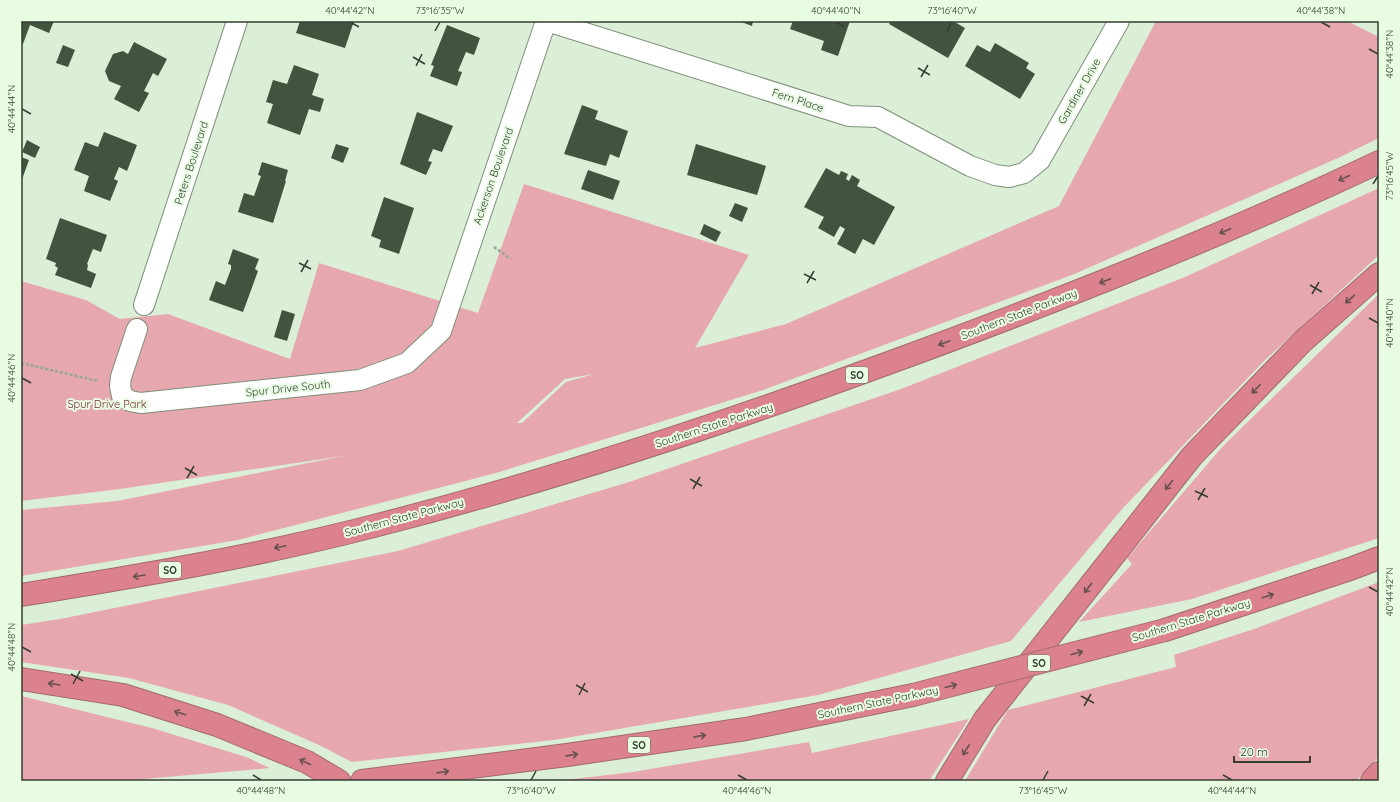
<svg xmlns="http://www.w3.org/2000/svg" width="1400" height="802" font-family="Quicksand,sans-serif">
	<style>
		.green { fill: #e7a7af; fill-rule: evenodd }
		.building { fill: #42533e }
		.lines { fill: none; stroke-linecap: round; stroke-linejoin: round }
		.minor-casing { stroke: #7e9079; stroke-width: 22 }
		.motorway-casing { stroke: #a2696e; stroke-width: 24 }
		.path { stroke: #97a693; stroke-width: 2.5; stroke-dasharray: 3 2; stroke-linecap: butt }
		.minor { stroke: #fff; stroke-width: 20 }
		.motorway { stroke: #dc818e; stroke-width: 22 }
		.motorway-bridge-casing { stroke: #a2696e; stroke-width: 24; stroke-linecap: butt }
		.motorway-bridge { stroke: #dc818e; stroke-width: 22 }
		.oneway { stroke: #67514e }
		.ticks { fill: none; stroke: #353d33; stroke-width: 1.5 }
		.labels { text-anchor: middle; stroke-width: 4; stroke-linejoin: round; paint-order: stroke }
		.shield { fill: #e8fce2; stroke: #6b7668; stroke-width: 1 }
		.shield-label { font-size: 10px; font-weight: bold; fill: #353d33 }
		.street-label { font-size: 11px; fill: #353d33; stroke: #e8fce2 }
		.park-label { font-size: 11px; fill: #842c3f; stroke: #e8fce2 }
		.neatline { fill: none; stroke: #353d33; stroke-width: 1.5 }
		.ticks-label { font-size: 10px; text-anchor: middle; fill: #353d33 }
	</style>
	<rect width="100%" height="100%" fill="#daefd5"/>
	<g class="green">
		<path d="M1156,21H1347L1379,37V138L1338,158L1072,275L763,390L496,473L238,540L21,576V510L117,501L343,456L120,489L21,501V281L86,300L120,319L168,314L290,359L319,263L478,313L524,184L749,255L695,348L786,324L1059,206ZM594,374L566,382L522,423H517L565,379Z"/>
		<path d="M1379,188V255L1265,360L1123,508L1011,641L818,695L554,740L352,762L319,745L228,705L129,678L21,662V625L60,619L398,551L629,482L901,389L1185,277Z"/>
		<path d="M1379,294V538L1192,599L1079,622L1132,564L1127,558L1223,446Z"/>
		<path d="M1379,582V757L1356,781H965L1008,710L1176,667L1174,655L1257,628Z"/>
		<path d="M21,696L152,728L246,757L270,768L121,781H21Z"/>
		<path d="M969,719L929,781H556L633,772L809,742L812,753Z"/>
	</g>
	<g class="building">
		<path d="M21,21H54L49,33L30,25L23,44L21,43Z"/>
		<path d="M300,21H354L345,48L296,33Z"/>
		<path d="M739,21H753L752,26Z"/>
		<path d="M793,21H850L838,56L821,50L824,41L790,29Z"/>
		<path d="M891,21H953L965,28L948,58L889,24Z"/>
		<path d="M447,25L480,38L474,55L466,52L458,71L462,72L457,86L430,76L434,66L431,65Z"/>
		<path d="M134,42L167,59L158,76L153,73L144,91L149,93L139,112L114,99L121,86L109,81L105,71L113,54L123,51L128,54Z"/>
		<path d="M995,43L1029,63L1026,68L1035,74L1020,99L965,66L977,45L990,52Z"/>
		<path d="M63,45L75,50L68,67L56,63Z"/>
		<path d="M294,65L319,74L312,95L324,99L320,112L309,109L300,135L267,123L273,104L266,102L273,80L287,84Z"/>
		<path d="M582,105L598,111L595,119L628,131L619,158L610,154L606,166L564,154Z"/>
		<path d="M417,112L453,126L442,152L433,149L428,161L432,162L426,175L400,164Z"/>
		<path d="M104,132L137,145L127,171L119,167L114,179L118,181L110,201L84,191L89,176L74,170L85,142L98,147Z"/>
		<path d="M27,140L40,147L35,158L22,152Z"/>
		<path d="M336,144L349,148L343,163L331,158Z"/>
		<path d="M696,144L766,166L757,195L687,175Z"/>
		<path d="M21,157L29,160L21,182Z"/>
		<path d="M262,162L288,170L285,181H286L273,223L238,212L244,193L254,196L261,176L258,175Z"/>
		<path d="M826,168L839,175L841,171L848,174L846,179L849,181L852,175L860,180L857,186L895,207L874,245L863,239L855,254L837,244L845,229L840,226L834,237L818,228L824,217L804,207Z"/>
		<path d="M588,170L620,181L613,200L581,189Z"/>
		<path d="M384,197L414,208L399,254L379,247L381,240L371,236Z"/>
		<path d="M735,203L748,208L742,222L729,216Z"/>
		<path d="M60,218L107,235L101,252L93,249L87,264L88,265L87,270L96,274L91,288L55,275L58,268L55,266L56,263L46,259Z"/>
		<path d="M704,224L721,232L716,242L700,234Z"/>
		<path d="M233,249L259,259L255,269L258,271L243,312L209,300L216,281L225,285L231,269V265L228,264Z"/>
		<path d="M282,310L295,314L287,341L274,337Z"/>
	</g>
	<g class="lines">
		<g class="minor-casing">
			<g id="minor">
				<path d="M547,21L849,116L878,117L970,166L995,175L1009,177L1024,173L1040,160L1119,21"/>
				<path d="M144,305L237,21"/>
				<path d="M137,329L121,377L120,386L122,396L130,401L141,403L360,380L407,363L441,331L546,21"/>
			</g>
		</g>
		<g class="motorway-casing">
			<g id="motorway">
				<path d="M21,595C139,576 258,556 374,526C550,481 723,424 894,361C1058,301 1221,237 1379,162"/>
				<path d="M1165,630L1350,569L1379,558"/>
				<path d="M21,679L123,695L217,725L307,762L339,781"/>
				<path d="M362,781L567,755L746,729L913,695"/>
				<path d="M947,781L985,719L1192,456L1303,341L1379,274"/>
				<path d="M1372,781L1379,773"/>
			</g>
		</g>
		<g class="path">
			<path d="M494,247L511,259"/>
			<path d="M21,363L98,381"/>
		</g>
		<use href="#minor" class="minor"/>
		<use href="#motorway" class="motorway"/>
		<g class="motorway-bridge-casing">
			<path id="motorway-bridge" d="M913,695L1165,630"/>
		</g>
		<use href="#motorway-bridge" class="motorway-bridge"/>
	</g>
	<defs><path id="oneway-shaft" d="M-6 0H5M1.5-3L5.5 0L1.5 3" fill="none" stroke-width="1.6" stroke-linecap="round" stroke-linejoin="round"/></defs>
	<g class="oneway">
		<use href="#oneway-shaft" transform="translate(1344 178) rotate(155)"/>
		<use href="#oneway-shaft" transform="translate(1225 231) rotate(157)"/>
		<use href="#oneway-shaft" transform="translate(1105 281) rotate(159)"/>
		<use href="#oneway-shaft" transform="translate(1350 299) rotate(139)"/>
		<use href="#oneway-shaft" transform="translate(944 343) rotate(160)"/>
		<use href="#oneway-shaft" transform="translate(1256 389) rotate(134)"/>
		<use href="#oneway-shaft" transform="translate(1169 485) rotate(128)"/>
		<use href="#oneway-shaft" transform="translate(280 547) rotate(168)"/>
		<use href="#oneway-shaft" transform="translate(139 576) rotate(171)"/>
		<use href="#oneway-shaft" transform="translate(1088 588) rotate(128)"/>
		<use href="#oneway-shaft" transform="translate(1268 596) rotate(-18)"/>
		<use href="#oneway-shaft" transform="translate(1077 653) rotate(-15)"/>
		<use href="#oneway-shaft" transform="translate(54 684) rotate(-171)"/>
		<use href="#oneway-shaft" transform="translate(951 686) rotate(-15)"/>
		<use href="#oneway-shaft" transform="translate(180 713) rotate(-162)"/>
		<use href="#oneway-shaft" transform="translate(700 736) rotate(-8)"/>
		<use href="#oneway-shaft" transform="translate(966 750) rotate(122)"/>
		<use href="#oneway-shaft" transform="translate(572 755) rotate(-8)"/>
		<use href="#oneway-shaft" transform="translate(305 762) rotate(-155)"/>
		<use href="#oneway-shaft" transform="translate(443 772) rotate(-8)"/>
	</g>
	<path class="ticks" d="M350,22L359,27M836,22L844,27M1321,22L1330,27M435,31L440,22M947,31L952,22M1369,49L1378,54M413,57L425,64M416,66L422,54M918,68L930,75M921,77L928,65M22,109L31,114M1373,184L1378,176M299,263L311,269M301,272L308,260M804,274L816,280M807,283L814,271M1310,285L1322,292M1312,294L1319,282M1369,318L1378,323M22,378L31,383M185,468L197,475M187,478L194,466M690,479L702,486M693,489L700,477M1195,491L1208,497M1198,500L1205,488M1369,587L1378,592M22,647L31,652M71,674L83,681M73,684L80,671M576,685L588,692M579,695L585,683M1081,696L1094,703M1084,706L1091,694M253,775L261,780M738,775L747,780M1223,775L1232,780M531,780L536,771M1043,780L1048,771"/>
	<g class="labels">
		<g class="shield">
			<rect x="846" y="367" width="22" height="16" rx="3"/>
			<rect x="159" y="562" width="22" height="16" rx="3"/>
			<rect x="1028" y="655" width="22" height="16" rx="3"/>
			<rect x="628" y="737" width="22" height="16" rx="3"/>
		</g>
		<g class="shield-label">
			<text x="857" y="379">SO</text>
			<text x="170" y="574">SO</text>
			<text x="1039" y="667">SO</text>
			<text x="639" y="749">SO</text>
		</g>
		<g class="street-label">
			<text transform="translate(1079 91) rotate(-60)" y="4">Gardiner Drive</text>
			<text transform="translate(798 100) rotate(18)" y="4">Fern Place</text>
			<text transform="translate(191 163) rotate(-72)" y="4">Peters Boulevard</text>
			<text transform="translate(493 176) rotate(-71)" y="4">Ackerson Boulevard</text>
			<text transform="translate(1019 314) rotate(-21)" y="4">Southern State Parkway</text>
			<text transform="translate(288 388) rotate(-6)" y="4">Spur Drive South</text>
			<text transform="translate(714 425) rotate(-18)" y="4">Southern State Parkway</text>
			<text transform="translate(404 517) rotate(-15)" y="4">Southern State Parkway</text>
			<text transform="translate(1191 620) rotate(-17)" y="4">Southern State Parkway</text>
			<text transform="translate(878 702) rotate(-12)" y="4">Southern State Parkway</text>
		</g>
		<g class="park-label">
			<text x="107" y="408">Spur Drive Park</text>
		</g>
	</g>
	<rect width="1400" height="802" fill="none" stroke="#e8fce2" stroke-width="44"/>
	<path d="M1234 756v6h76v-6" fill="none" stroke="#353d33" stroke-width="2"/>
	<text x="1240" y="756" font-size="12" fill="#353d33" stroke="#e8fce2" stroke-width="3" paint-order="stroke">20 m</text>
	<rect x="22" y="22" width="1356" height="758" class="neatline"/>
	<g class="ticks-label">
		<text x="350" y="14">40°44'42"N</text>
		<text x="440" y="14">73°16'35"W</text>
		<text x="836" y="14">40°44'40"N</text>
		<text x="952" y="14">73°16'40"W</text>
		<text x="1321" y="14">40°44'38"N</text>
		<text transform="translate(1389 54) rotate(-90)" y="4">40°44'38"N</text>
		<text transform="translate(11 109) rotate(-90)" y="4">40°44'44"N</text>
		<text transform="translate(1389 176) rotate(-90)" y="4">73°16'45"W</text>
		<text transform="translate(1389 323) rotate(-90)" y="4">40°44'40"N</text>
		<text transform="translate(11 378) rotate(-90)" y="4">40°44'46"N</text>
		<text transform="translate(1389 592) rotate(-90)" y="4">40°44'42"N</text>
		<text transform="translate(11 647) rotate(-90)" y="4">40°44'48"N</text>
		<text x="261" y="794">40°44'48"N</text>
		<text x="531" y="794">73°16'40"W</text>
		<text x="747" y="794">40°44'46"N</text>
		<text x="1043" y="794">73°16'45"W</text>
		<text x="1232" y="794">40°44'44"N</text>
	</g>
</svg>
